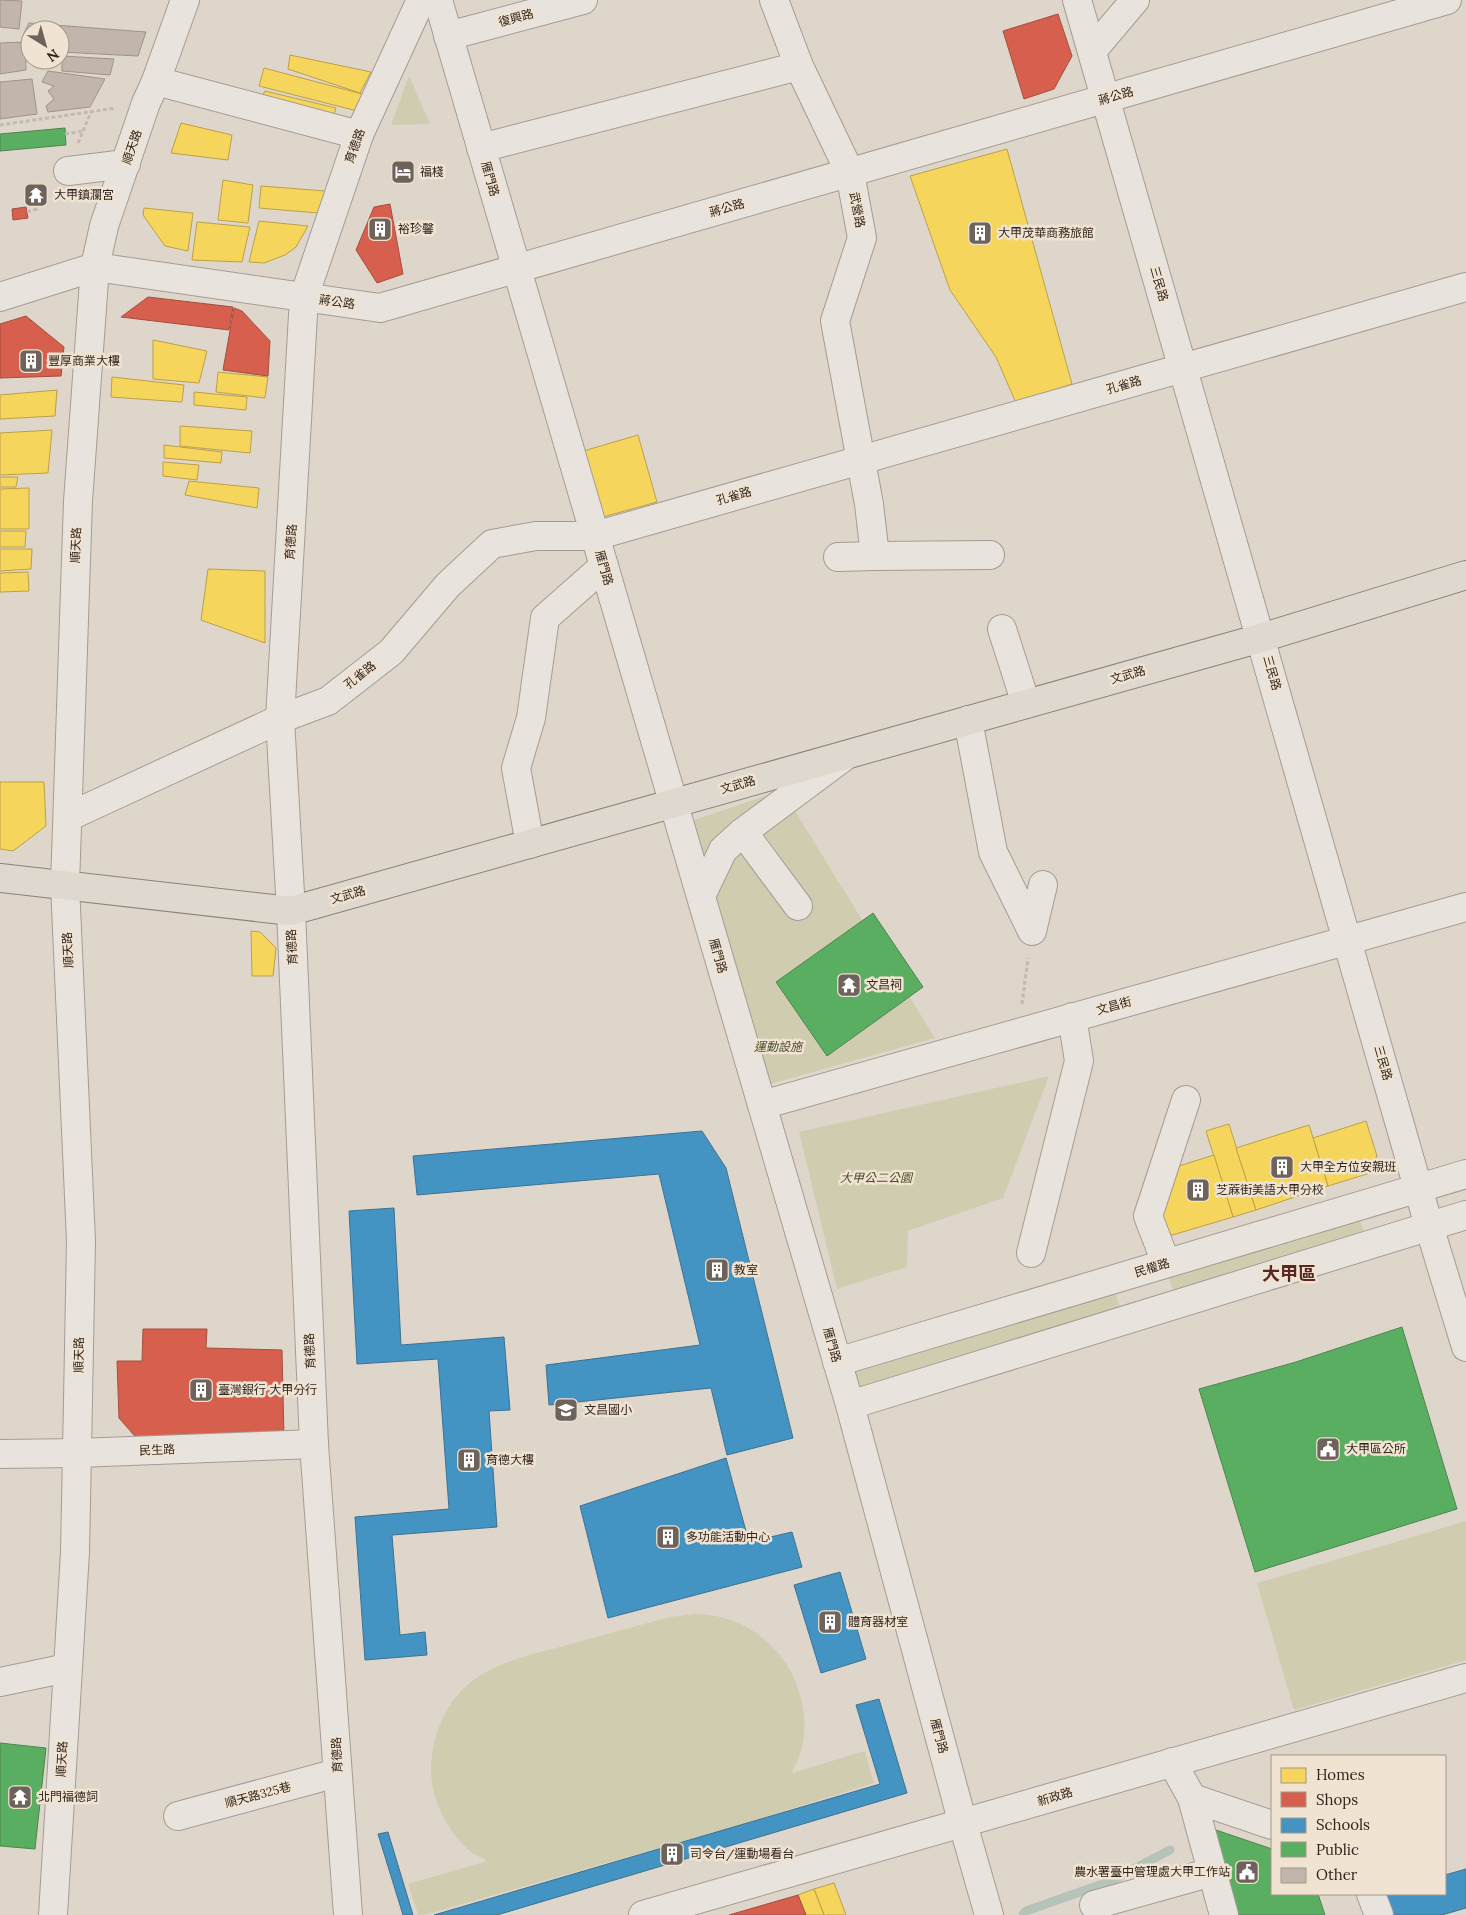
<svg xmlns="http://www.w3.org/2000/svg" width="1466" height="1915" font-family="Lora,'Noto Sans TC',serif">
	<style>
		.green { fill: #d0ccb0 }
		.homes { fill: #f6d55c; stroke: #bba049 }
		.shops { fill: #d6604d; stroke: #a44e3f }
		.schools { fill: #4393c3; stroke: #3e7292 }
		.public { fill: #5aae61; stroke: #4e854d }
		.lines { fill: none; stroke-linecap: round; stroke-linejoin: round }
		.stream { stroke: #b6c3b9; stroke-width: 9 }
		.building { fill: #c2b5ac; stroke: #9f938b }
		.minor-casing { stroke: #a49c94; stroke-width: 30 }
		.major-casing { stroke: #8a827b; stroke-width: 30 }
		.path { stroke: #c0bab3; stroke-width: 3; stroke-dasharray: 4 2.5; stroke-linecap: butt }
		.minor { stroke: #e8e3dc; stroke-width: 28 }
		.major { stroke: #dfd8ce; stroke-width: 28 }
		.labels { text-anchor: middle; stroke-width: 5; stroke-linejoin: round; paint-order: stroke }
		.street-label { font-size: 12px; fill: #31251e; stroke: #f0e3d2 }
		.poi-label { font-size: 12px; fill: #31251e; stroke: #f0e3d2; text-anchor: start }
		.park-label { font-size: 12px; font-style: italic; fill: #474b28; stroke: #f0e3d2 }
		.district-label { font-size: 18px; font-weight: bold; fill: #582724; stroke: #f0e3d2 }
	</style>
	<rect width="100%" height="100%" fill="#dfd6cb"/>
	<g class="green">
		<path d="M409,76L430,124L391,125Z"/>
		<path d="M782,790L935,1038L759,1087L683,824Z"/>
		<path d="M1049,1076L1003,1198L908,1231L907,1267L837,1289L799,1132Z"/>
		<path d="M1358,1214L1367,1240L1176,1298L1167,1272Z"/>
		<path d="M1114,1289L1123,1316L861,1395L853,1369Z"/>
		<path d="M1466,1521V1660L1294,1710L1257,1583Z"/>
		<path d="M695,1614C766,1614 816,1681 802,1748C800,1757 795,1765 792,1773L865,1751L874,1783L729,1828L424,1915H418L408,1884L487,1861C483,1858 478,1856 474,1854C449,1836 432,1802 431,1772C431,1733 448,1695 481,1675C506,1659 539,1653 567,1645C601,1636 635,1626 670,1617Z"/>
	</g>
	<g class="homes">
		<path d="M290,55L371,72L360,93L288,69Z"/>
		<path d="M264,68L366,95L361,112L259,86Z"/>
		<path d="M265,91L336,108L332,121L259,102Z"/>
		<path d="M181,123L232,135L228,160L171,153Z"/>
		<path d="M1007,149L1072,384L1016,403L996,357L950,290L910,176Z"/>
		<path d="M223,180L253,185L248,223L218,220Z"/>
		<path d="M261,186L325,191L318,213L259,208Z"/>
		<path d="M144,208L193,213L188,251L165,246L143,215Z"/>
		<path d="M259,221L308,226L296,247L285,255L264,263L249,262Z"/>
		<path d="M197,222L250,227L242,262L192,260Z"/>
		<path d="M153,340L207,351L199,383L153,379Z"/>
		<path d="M218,372L268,377L265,398L216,392Z"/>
		<path d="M112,377L184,385L182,402L111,397Z"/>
		<path d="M57,390L55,416L0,419V395Z"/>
		<path d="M194,392L247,397L246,410L194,405Z"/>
		<path d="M180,426L252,431L250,453L180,446Z"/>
		<path d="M52,430L48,473L0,475V433Z"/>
		<path d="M638,435L657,502L599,518L580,452Z"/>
		<path d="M164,445L222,452L221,463L164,458Z"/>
		<path d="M163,462L199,465L197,480L163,476Z"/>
		<path d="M0,477H18L16,487H0Z"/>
		<path d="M189,481L259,488L257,508L185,495Z"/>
		<path d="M29,488V529H0V489Z"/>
		<path d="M0,531H26L25,547H0Z"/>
		<path d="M0,549H32L31,569L0,571Z"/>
		<path d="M208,569L265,571V643L201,620Z"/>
		<path d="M28,572L29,591L0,592V573Z"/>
		<path d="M0,782H44L46,826L13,851L0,849Z"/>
		<path d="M251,931L260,932L276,948L273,976H252Z"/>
		<path d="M1366,1121L1377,1156L1367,1174L1328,1186L1313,1138Z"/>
		<path d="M1229,1124L1256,1210L1233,1217L1206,1131Z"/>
		<path d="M1309,1125L1328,1186L1256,1210L1236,1148Z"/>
		<path d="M1214,1155L1233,1217L1169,1236L1162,1214L1179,1166Z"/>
		<path d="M1265,1872L1275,1911L1317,1899L1322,1915H1233L1225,1882Z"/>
		<path d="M834,1883L846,1915H824L814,1889Z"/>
		<path d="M814,1889L824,1915H806L798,1895Z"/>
	</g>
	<g class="shops">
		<path d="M1058,14L1072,56L1054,89L1024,99L1003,31Z"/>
		<path d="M390,204L403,274L377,283L356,250L374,207Z"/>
		<path d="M26,207L28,218L13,220L12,209Z"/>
		<path d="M148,297L233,307L229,330L121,317Z"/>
		<path d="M234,308L242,311L270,341L268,376L223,370Z"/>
		<path d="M26,316L64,347L61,376L0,378V324Z"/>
		<path d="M143,1329H207L206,1348L282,1350L284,1437L140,1442L119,1418L117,1361H142Z"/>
		<path d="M798,1895L806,1915H729Z"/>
	</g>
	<g class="schools">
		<path d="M702,1131L726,1168L793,1438L727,1455L711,1388L549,1405L546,1365L700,1345L659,1174L417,1195L413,1156Z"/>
		<path d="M394,1208L401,1345L504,1337L510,1410L489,1411L497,1527L392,1535L400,1635L425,1632L427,1655L365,1660L355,1517L449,1509L438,1359L357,1364L349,1211Z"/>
		<path d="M726,1458L749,1542L792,1532L802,1567L608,1618L580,1506Z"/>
		<path d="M840,1572L866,1659L821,1673L794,1585Z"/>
		<path d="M879,1699L907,1793L497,1915H434L880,1784L856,1705Z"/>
		<path d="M388,1832L413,1915H403L378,1834Z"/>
		<path d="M1466,1869V1908L1442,1915H1382L1381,1894H1445V1875Z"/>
	</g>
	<g class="public">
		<path d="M65,128L66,145L0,151V134Z"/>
		<path d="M873,913L923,987L827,1056L776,982Z"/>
		<path d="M1402,1327L1457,1509L1255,1572L1199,1389L1296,1362Z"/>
		<path d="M0,1743L46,1748L35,1849L0,1846Z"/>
		<path d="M1210,1828L1272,1849V1894H1318L1325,1915H1233Z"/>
	</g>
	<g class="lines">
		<path class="stream" d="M1023,1915L1026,1911L1111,1881L1170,1850"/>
	</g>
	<g class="building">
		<path d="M0,0L22,1L19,29L0,27Z"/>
		<path d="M29,23L146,32L138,56L60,52V30H30V34L24,33Z"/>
		<path d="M25,42L26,70L0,74V43Z"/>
		<path d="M62,56L114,59L110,75L62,71Z"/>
		<path d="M48,71L105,79L90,107L48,112L46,106L54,99L48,91L54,86L42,82Z"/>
		<path d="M32,79L37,114L0,119V82Z"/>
	</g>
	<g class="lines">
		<g class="minor-casing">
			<g id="minor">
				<path d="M438,0L850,1405L963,1824L989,1915"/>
				<path d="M774,0L799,66L850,173L862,238L835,321L869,504L875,556L990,555"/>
				<path d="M1077,0L1429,1226L1466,1347"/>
				<path d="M448,36L583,0"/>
				<path d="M1092,51L1135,0"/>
				<path d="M156,81L359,135"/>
				<path d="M481,148L799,66"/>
				<path d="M68,171L126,164"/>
				<path d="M0,297L95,267L380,308L1447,0"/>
				<path d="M838,557L875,556"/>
				<path d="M1002,629L1026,704"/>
				<path d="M968,720L993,852L1032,931L1043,885"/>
				<path d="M68,817L280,719L328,701L391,652L448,585L492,544L536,536H595L1466,287"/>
				<path d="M743,832L798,906"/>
				<path d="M530,844L516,768L531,718L545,618L604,566"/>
				<path d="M701,896L723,850L743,832L845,756"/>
				<path d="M762,1105L1466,907"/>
				<path d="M1031,1253L1079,1061L1072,1017"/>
				<path d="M1166,1263L1148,1216L1186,1100"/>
				<path d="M837,1362L1466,1174"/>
				<path d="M850,1405L1466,1215"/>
				<path d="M0,1454L77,1453L314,1444"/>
				<path d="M0,1682L67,1668"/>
				<path d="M1172,1762L1192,1798L1272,1825"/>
				<path d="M1192,1798L1224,1915"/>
				<path d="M178,1816L337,1773"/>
				<path d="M1371,1894L1379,1915"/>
				<path d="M1094,1905L1212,1872"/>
				<path d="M53,1915L75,1552L77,1453L81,1241L65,885L78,501L95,267L104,226L146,103L156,81L185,0"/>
				<path d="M348,1915L314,1444L291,911L280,719L304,297L359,135L421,0"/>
				<path d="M643,1915C918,1837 1191,1756 1466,1678"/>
			</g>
		</g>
		<g class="major-casing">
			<path id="major" d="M0,878L291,911L1261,638L1466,575"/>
		</g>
		<g class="path">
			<path d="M0,125L116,108"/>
			<path d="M65,134L83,131"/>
			<path d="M78,143L91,112"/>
			<path d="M27,212L37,209V201"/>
			<path d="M1022,1004L1028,958"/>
		</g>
		<use href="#minor" class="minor"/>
		<use href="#major" class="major"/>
	</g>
	<defs>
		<g id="hotel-square" transform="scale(1.25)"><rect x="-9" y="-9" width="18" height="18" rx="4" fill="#6e635b" stroke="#f0e3d2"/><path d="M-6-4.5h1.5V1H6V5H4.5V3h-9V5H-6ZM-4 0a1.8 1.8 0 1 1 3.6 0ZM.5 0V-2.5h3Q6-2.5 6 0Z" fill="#fff"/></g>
		<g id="temple-square" transform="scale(1.25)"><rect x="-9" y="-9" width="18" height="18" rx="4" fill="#6e635b" stroke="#f0e3d2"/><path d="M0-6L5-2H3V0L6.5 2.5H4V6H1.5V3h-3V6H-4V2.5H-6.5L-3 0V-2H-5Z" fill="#fff"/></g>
		<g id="building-square" transform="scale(1.25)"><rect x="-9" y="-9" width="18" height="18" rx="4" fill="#6e635b" stroke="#f0e3d2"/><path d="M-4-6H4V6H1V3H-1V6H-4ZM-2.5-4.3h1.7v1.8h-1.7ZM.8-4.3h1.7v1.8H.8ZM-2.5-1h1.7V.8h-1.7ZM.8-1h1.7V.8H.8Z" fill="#fff"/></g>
		<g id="school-square" transform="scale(1.25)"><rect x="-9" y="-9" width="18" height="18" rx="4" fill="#6e635b" stroke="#f0e3d2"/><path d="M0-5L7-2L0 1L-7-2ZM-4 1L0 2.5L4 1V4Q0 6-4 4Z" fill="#fff"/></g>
		<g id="civic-square" transform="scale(1.25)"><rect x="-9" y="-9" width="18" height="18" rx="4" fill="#6e635b" stroke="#f0e3d2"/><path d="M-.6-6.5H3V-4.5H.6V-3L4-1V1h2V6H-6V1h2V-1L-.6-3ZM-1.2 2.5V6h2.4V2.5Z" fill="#fff"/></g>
	</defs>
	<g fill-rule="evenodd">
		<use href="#hotel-square" x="403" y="172"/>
		<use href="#temple-square" x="36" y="195"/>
		<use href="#building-square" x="380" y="229"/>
		<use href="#building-square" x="980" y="233"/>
		<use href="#building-square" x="31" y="361"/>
		<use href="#temple-square" x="849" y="985"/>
		<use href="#building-square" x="1282" y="1167"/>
		<use href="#building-square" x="1198" y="1190"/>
		<use href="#building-square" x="717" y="1270"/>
		<use href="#building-square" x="201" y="1390"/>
		<use href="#school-square" x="566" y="1410"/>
		<use href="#civic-square" x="1328" y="1449"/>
		<use href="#building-square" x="469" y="1460"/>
		<use href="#building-square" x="668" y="1537"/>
		<use href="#building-square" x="830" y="1622"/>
		<use href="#temple-square" x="20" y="1797"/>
		<use href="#building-square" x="672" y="1854"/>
		<use href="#civic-square" x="1247" y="1872"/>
	</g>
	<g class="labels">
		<g class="street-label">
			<text transform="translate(516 18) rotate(-15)" y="4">復興路</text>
			<text transform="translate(1116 96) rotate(-16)" y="4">蔣公路</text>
			<text transform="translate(355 146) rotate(-70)" y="4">育德路</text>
			<text transform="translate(132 147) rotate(-71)" y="4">順天路</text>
			<text transform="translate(490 179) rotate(74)" y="4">雁門路</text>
			<text transform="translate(727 208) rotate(-16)" y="4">蔣公路</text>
			<text transform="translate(857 210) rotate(79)" y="4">武營路</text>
			<text transform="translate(1159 284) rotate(74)" y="4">三民路</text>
			<text transform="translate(337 302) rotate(8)" y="4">蔣公路</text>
			<text transform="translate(1124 385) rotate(-16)" y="4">孔雀路</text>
			<text transform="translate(734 496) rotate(-16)" y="4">孔雀路</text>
			<text transform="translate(291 542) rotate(-86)" y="4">育德路</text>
			<text transform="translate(76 545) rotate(-88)" y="4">順天路</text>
			<text transform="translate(604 568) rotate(74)" y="4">雁門路</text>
			<text transform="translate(1272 673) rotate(74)" y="4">三民路</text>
			<text transform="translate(360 675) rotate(-38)" y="4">孔雀路</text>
			<text transform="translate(1128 675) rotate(-16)" y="4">文武路</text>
			<text transform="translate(738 785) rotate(-16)" y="4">文武路</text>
			<text transform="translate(348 895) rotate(-16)" y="4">文武路</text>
			<text transform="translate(292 947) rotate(-93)" y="4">育德路</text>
			<text transform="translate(68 950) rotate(-93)" y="4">順天路</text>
			<text transform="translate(718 956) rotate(74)" y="4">雁門路</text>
			<text transform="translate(1114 1006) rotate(-16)" y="4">文昌街</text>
			<text transform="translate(1383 1063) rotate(74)" y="4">三民路</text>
			<text transform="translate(1152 1268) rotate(-17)" y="4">民權路</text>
			<text transform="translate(832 1345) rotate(74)" y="4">雁門路</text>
			<text transform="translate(310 1351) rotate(-93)" y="4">育德路</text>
			<text transform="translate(79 1355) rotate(-89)" y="4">順天路</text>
			<text transform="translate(157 1450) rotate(-2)" y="4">民生路</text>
			<text transform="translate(939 1736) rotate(75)" y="4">雁門路</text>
			<text transform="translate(337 1755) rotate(-92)" y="4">育德路</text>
			<text transform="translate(62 1759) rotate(-87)" y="4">順天路</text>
			<text transform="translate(258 1795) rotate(-15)" y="4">順天路325巷</text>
			<text transform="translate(1055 1797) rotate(-17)" y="4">新政路</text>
		</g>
		<g class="poi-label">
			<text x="420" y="176">福棧</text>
			<text x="54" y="199">大甲鎮瀾宮</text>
			<text x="398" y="233">裕珍馨</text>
			<text x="998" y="237">大甲茂華商務旅館</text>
			<text x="48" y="365">豐厚商業大樓</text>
			<text x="866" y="989">文昌祠</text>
			<text x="1300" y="1171">大甲全方位安親班</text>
			<text x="1216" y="1194">芝蔴街美語大甲分校</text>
			<text x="734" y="1274">教室</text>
			<text x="218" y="1394">臺灣銀行 大甲分行</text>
			<text x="584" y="1414">文昌國小</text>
			<text x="1346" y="1453">大甲區公所</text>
			<text x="486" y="1464">育德大樓</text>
			<text x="686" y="1541">多功能活動中心</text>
			<text x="848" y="1626">體育器材室</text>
			<text x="38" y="1801">北門福德詞</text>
			<text x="690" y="1858">司令台/運動場看台</text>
			<text x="1230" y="1876" text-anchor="end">農水署臺中管理處大甲工作站</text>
		</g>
		<g class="park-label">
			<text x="778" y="1051">運動設施</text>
			<text x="876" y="1182">大甲公二公園</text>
		</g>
		<g class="district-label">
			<text x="1289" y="1280">大甲區</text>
		</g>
	</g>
	<rect x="1271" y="1755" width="175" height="140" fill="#f0e3d2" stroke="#a4978a"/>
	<rect x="1281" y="1768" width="25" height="15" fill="#f6d55c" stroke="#a4978a"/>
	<text x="1316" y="1780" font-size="15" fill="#31251e">Homes</text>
	<rect x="1281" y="1792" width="25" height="15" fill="#d6604d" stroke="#a4978a"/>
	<text x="1316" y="1805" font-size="15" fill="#31251e">Shops</text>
	<rect x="1281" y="1818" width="25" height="15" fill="#4393c3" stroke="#a4978a"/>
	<text x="1316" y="1830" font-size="15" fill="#31251e">Schools</text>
	<rect x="1281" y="1842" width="25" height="15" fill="#5aae61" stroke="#a4978a"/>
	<text x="1316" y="1855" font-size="15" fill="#31251e">Public</text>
	<rect x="1281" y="1868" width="25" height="15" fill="#c2b5ac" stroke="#a4978a"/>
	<text x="1316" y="1880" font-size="15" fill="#31251e">Other</text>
	<g transform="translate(45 45) rotate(143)"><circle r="24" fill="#f0e3d2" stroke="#a4978a"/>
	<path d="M0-4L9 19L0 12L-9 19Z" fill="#6e635b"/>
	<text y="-8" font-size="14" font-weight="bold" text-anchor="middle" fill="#31251e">N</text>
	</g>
</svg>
